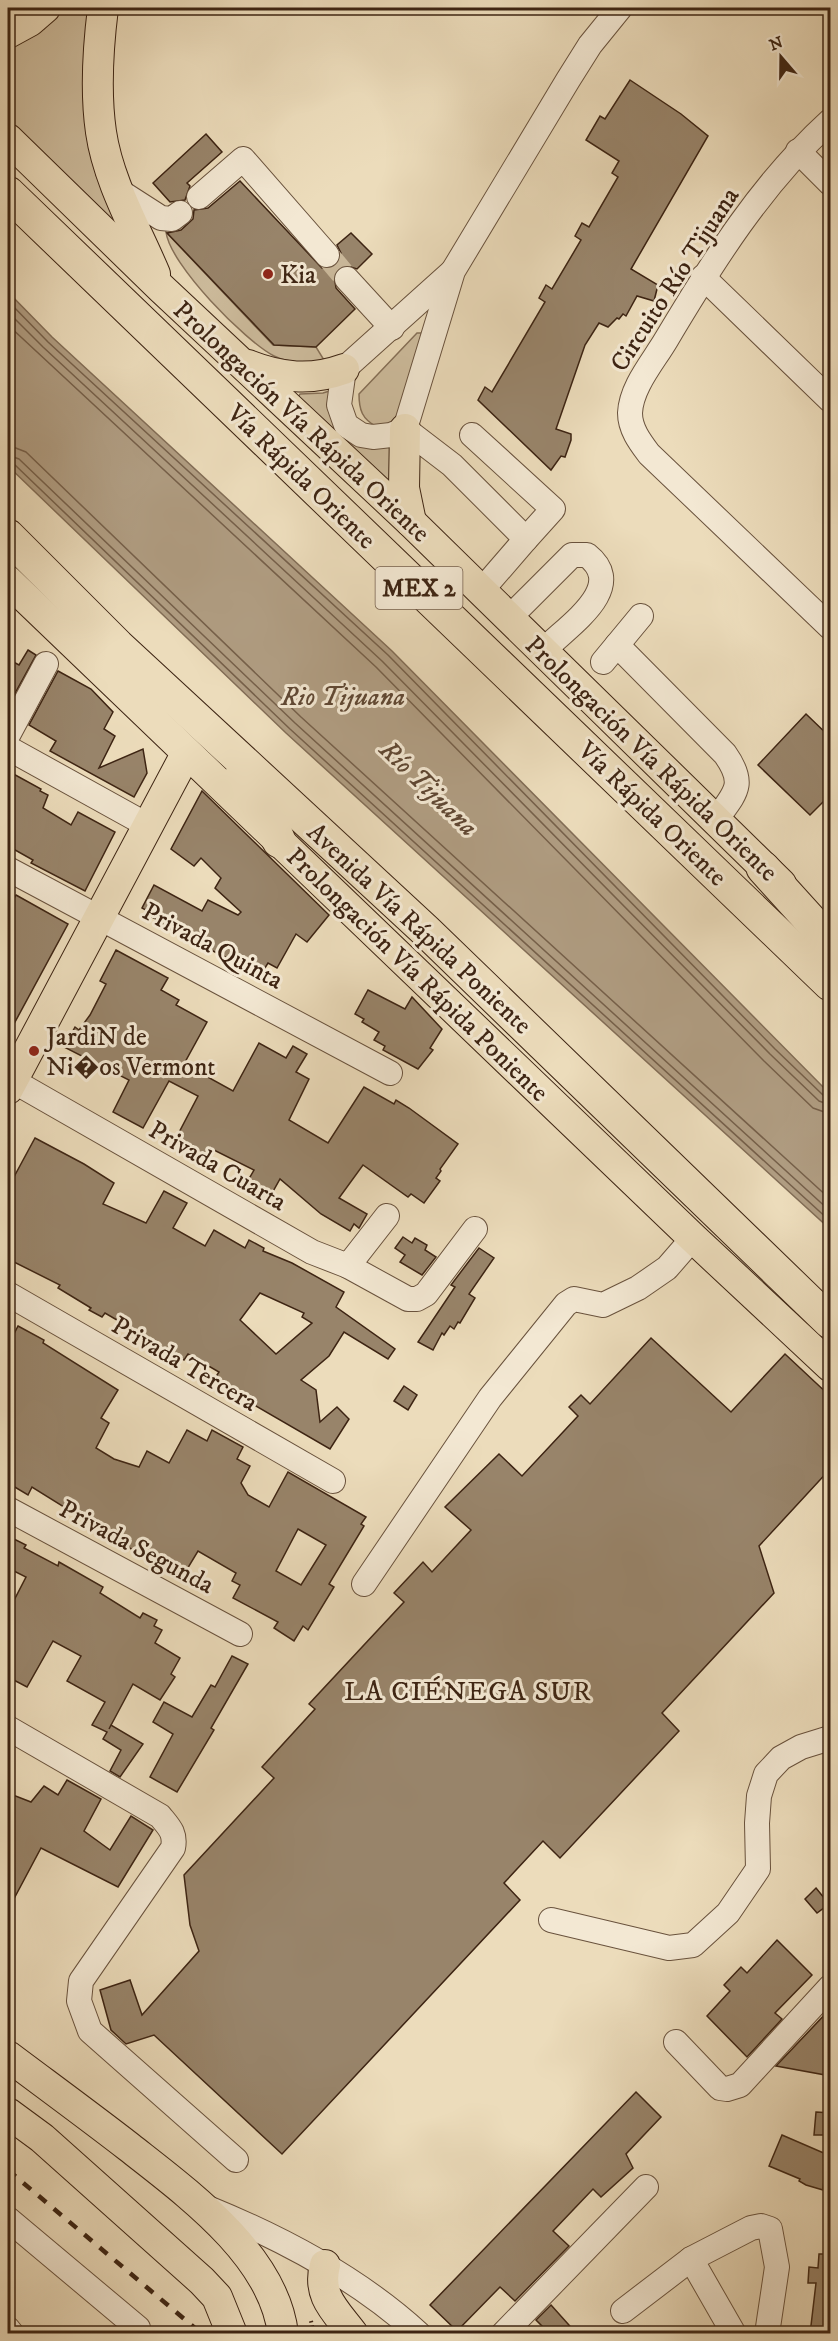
<svg xmlns="http://www.w3.org/2000/svg" width="838" height="2341" font-family="'IM FELL DW Pica',serif">
	<style>
		.green { fill: #cebd9e; stroke: #867058; stroke-width: 1.5 }
		.water { fill: #b09d82; stroke: #826d56; stroke-width: 1.5 }
		.lines { fill: none; stroke-linecap: round; stroke-linejoin: round }
		.shore { stroke: #76604a; stroke-width: 1.5 }
		.building { fill: #98846a; stroke: #3d2413; stroke-width: 1.5; fill-rule: evenodd }
		.minor-tunnel { stroke: #c9b799; stroke-width: 24; stroke-dasharray: 24 12; stroke-linecap: butt }
		.minor-casing { stroke: #69523d; stroke-width: 26 }
		.major-casing { stroke: #3d2413; stroke-width: 32 }
		.highway-casing { stroke: #3d2413; stroke-width: 35 }
		.path { stroke: #3d2413; stroke-width: 4; stroke-dasharray: 1.5 3; stroke-linecap: butt }
		.minor { stroke: #f3e8d3; stroke-width: 24 }
		.major { stroke: #ecdcbb; stroke-width: 30 }
		.highway { stroke: #ecdcbb; stroke-width: 33 }
		.rail { stroke: #3d2413; stroke-width: 4.5; stroke-dasharray: 10 10; stroke-linecap: butt }
		.poi-dot { fill: #8f2418; stroke: #f3e8d3; stroke-width: 2 }
		.labels { text-anchor: middle; stroke-width: 6; stroke-linejoin: round; paint-order: stroke }
		.shield { fill: #f3e8d3; stroke: #745f4d; stroke-width: 1.5 }
		.shield-label { font-size: 24px; font-weight: bold; fill: #3d2413 }
		.poi-label { font-size: 26px; fill: #3d2413; stroke: #f3e8d3; text-anchor: start }
		.street-label { font-size: 26px; fill: #3d2413; stroke: #f3e8d3 }
		.water-label { font-size: 27px; font-style: italic; fill: #604834; stroke: #f3e8d3 }
		.neighbourhood-label { font-size: 27px; letter-spacing: 1.5px; fill: #3d2413; stroke: #f3e8d3 }
	</style>
	<rect width="100%" height="100%" fill="#ecdcbb"/>
	<filter id="stains"><feTurbulence type="fractalNoise" baseFrequency=".00333" numOctaves="4"/><feColorMatrix values="0 0 0 0 .2 0 0 0 0 .09 0 0 0 0 .02 0 0 0 .5 -.17"/></filter>
	<radialGradient id="worn" r=".72"><stop offset=".6" stop-color="#630" stop-opacity="0"/><stop offset="1" stop-color="#630" stop-opacity=".3"/></radialGradient>
	<g class="green">
		<path d="M58,8H99L92,102L96,175L131,242L8,124V46L44,29Z"/>
		<path d="M166,232L273,345L316,347L324,360C309,364 288,363 274,356C245,341 170,265 166,232Z"/>
		<path d="M417,333H423L398,420L377,427C362,419 359,410 359,394Z"/>
		<path d="M336,389L371,446L397,447L395,491L298,398L300,394L323,393Z"/>
	</g>
	<path class="water" d="M8,292L52,337L392,651L830,1094V1229L286,733L8,466Z"/>
	<g class="lines">
		<g class="shore">
			<path d="M8,301L48,342L388,655L775,1049L824,1096L830,1097"/>
			<path d="M8,312L43,347L382,661L770,1054L819,1101L830,1105"/>
			<path d="M8,325L376,667L764,1061L813,1108L830,1114"/>
			<path d="M8,445L26,452L301,717L830,1199"/>
			<path d="M8,455L19,459L295,723L830,1211"/>
			<path d="M8,462L14,464L290,729L830,1221"/>
		</g>
	</g>
	<g class="building">
		<path d="M630,80L681,114L708,136L631,269L658,285L654,301L637,296L626,316L623,314L619,319L617,318L608,327L599,323L585,345L556,429L571,434V440L565,457L561,456L551,470L478,400L485,387L492,392L545,302L539,298L546,285L552,289L581,240L575,236L582,223L589,227L618,177L612,173L619,161L586,140L600,116L605,119Z"/>
		<path d="M206,134L222,152L187,183L190,186L185,200L170,202L153,183Z"/>
		<path d="M240,181L322,268L330,269L337,265L341,253L337,245L351,233L372,254L357,269L344,265L334,274L336,288L355,309L316,347L274,345L167,233L181,230L193,219L194,210L208,208Z"/>
		<path d="M28,650L36,655L8,706V659L19,665Z"/>
		<path d="M58,671L91,689L113,712L104,729L115,736L99,768L143,749L147,773L134,797L50,751L56,741L29,725Z"/>
		<path d="M806,714L831,738V794L810,815L758,765Z"/>
		<path d="M8,771L41,789L40,791L48,795L43,808L71,825L78,812L115,832L85,891L31,863L33,860L8,846V838L14,830L8,827Z"/>
		<path d="M202,791L329,915L307,942L296,934L277,968L268,963L263,971L242,960L239,964L161,925L162,922L152,917L153,914L142,908L154,885L202,911L208,900L238,915L241,912L215,888L221,878L201,858L194,866L171,849Z"/>
		<path d="M16,895L68,924L8,1035V910Z"/>
		<path d="M116,950L168,978L161,990L179,1000L176,1005L207,1022L184,1064L233,1091L259,1043L286,1058L293,1046L307,1054L296,1072L309,1079L289,1120L328,1143L364,1087L394,1104L396,1100L409,1108L458,1144L440,1169L441,1171L436,1178L440,1181L424,1203L411,1194L408,1197L363,1165L339,1198L367,1214L359,1228L354,1224L350,1231L321,1214L280,1179L271,1195L246,1184L254,1170L210,1148L204,1159L174,1142L198,1096L169,1081L143,1128L113,1112L129,1080L64,1047L75,1027L79,1030L90,1015L106,984L100,981Z"/>
		<path d="M368,990L405,1009L412,997L442,1029L430,1048L433,1050L418,1069L383,1050L385,1046L374,1040L379,1032L362,1022L364,1019L355,1014Z"/>
		<path d="M35,1138L84,1164L114,1183L103,1204L146,1223L164,1191L187,1203L173,1228L205,1246L214,1230L245,1248L249,1240L264,1248L263,1251L292,1263L344,1292L336,1307L395,1349L388,1359L344,1332L329,1356L301,1380L316,1390L320,1422L337,1407L349,1419L330,1449L213,1381L219,1372L188,1354L184,1360L167,1350L165,1354L142,1341L145,1337L129,1327L105,1313L102,1317L89,1310L91,1308L58,1288L60,1285L8,1259V1188ZM260,1293L304,1313L302,1317L312,1323L276,1354L240,1320Z"/>
		<path d="M403,1237L412,1243L415,1238L427,1245L425,1250L436,1257L422,1275L400,1262L405,1255L395,1248Z"/>
		<path d="M479,1248L494,1258L469,1294L475,1298L460,1323L458,1322L454,1329L450,1326L444,1335L442,1333L433,1350L418,1342L455,1287L451,1285Z"/>
		<path d="M18,1326L44,1340L43,1343L118,1390L101,1418L109,1423L96,1448L114,1459L139,1467L147,1451L169,1463L187,1430L207,1441L212,1430L243,1447L237,1459L250,1466L241,1483L248,1495L269,1507L288,1472L366,1517L361,1524L364,1526L329,1584L334,1587L308,1630L303,1626L294,1641L274,1628L278,1622L233,1598L240,1585L232,1581L236,1573L198,1551L186,1571L160,1556L157,1562L100,1533L101,1530L32,1487L28,1495L8,1483V1346ZM298,1529L326,1545L301,1585L276,1571Z"/>
		<path d="M651,1338L731,1412L785,1354L831,1397V1468L759,1546L774,1593L662,1713L679,1731L560,1858L543,1841L504,1883L520,1900L282,2154L154,2035L126,2044L111,2030L100,1990L130,1980L142,2015L199,1951L190,1925L184,1875L274,1778L262,1767L315,1709L309,1704L404,1602L394,1593L423,1562L432,1572L471,1530L445,1507L499,1454L522,1476L578,1416L569,1407L581,1395L590,1404Z"/>
		<path d="M404,1386L417,1395L408,1410L394,1401Z"/>
		<path d="M8,1536L26,1545L24,1548L58,1566L59,1562L103,1587L100,1593L140,1618L143,1613L157,1620L154,1626L162,1630L155,1643L180,1658L171,1674L175,1677L160,1700L133,1684L109,1729L111,1725L143,1744L120,1777L110,1771L121,1750L103,1739L107,1732L92,1725L105,1702L67,1681L81,1656L53,1641L27,1687L8,1677V1612L26,1577L8,1568Z"/>
		<path d="M232,1656L248,1664L211,1728L214,1730L177,1792L150,1777L173,1734L153,1722L164,1702L192,1717L211,1685L215,1687Z"/>
		<path d="M67,1780L101,1799L84,1831L110,1850L131,1816L153,1830L118,1887L41,1848L8,1910V1793L31,1802L44,1786L58,1795Z"/>
		<path d="M816,1888L829,1904L817,1913L805,1899Z"/>
		<path d="M777,1940L812,1975L775,2013L782,2019L747,2057L707,2016L730,1991L724,1985L741,1967L747,1973Z"/>
		<path d="M831,2008V2076L776,2066Z"/>
		<path d="M636,2092L661,2117L626,2154L633,2168L601,2197L593,2189L553,2231L569,2246L515,2301L500,2287L457,2331L430,2305Z"/>
		<path d="M816,2112L831,2113V2135H814Z"/>
		<path d="M782,2135L826,2154L823,2190L806,2185L799,2181L800,2179L769,2166Z"/>
		<path d="M819,2254H831V2334H810L816,2283H808L809,2267L818,2268Z"/>
		<path d="M551,2305L577,2334H550L536,2320Z"/>
	</g>
	<g class="lines">
		<path class="minor-tunnel" d="M327,255L347,279"/>
		<g class="minor-casing">
			<g id="minor">
				<path d="M830,121C762,183 713,261 666,340C653,362 631,387 630,413C630,429 640,442 649,454L830,627"/>
				<path d="M798,151L830,183"/>
				<path d="M119,191L161,218L172,219L180,213"/>
				<path d="M199,197L243,159L327,255"/>
				<path d="M703,277L830,400"/>
				<path d="M347,279L392,328"/>
				<path d="M405,429L453,271L568,80L590,45L620,8"/>
				<path d="M405,429L391,435L373,437L361,435L346,425L339,405L344,369L452,272"/>
				<path d="M405,429L452,465L526,539L481,591"/>
				<path d="M472,435L553,509L526,539"/>
				<path d="M509,618L572,555H587C629,588 567,626 543,651"/>
				<path d="M617,645L725,754C747,785 735,793 715,821"/>
				<path d="M603,662L641,616"/>
				<path d="M8,735L46,664"/>
				<path d="M8,748L147,825"/>
				<path d="M8,869L390,1073"/>
				<path d="M8,1078L312,1252L348,1266L387,1216"/>
				<path d="M348,1266L408,1299H417L426,1294L475,1229"/>
				<path d="M8,1294L333,1481"/>
				<path d="M8,1509L240,1634"/>
				<path d="M364,1584L490,1398L566,1304L574,1299L603,1305L638,1288L667,1268L693,1238"/>
				<path d="M8,1728L160,1816C169,1827 176,1833 173,1848L81,1981L79,2001L90,2031L236,2160"/>
				<path d="M551,1920L669,1948L693,1945L728,1913L758,1869L757,1823L759,1796L766,1774L781,1758L801,1747L830,1738"/>
				<path d="M676,2042L720,2088L727,2089L740,2085L830,1987"/>
				<path d="M208,2208C284,2239 358,2278 419,2334"/>
				<path d="M8,2219L138,2328"/>
				<path d="M691,2259L734,2334"/>
				<path d="M623,2311L691,2259L751,2228L761,2226L770,2229L777,2267L767,2334"/>
				<path d="M8,2329L12,2334"/>
				<path d="M503,2334L646,2187"/>
			</g>
		</g>
		<g class="major-casing">
			<g id="major">
				<path d="M103,8C98,48 95,91 101,132C108,181 136,229 155,274"/>
				<path d="M8,33L30,21L45,8"/>
				<path d="M8,139L161,288L411,522L781,884"/>
				<path d="M248,365C281,378 311,381 344,369"/>
				<path d="M405,429L404,488L411,522"/>
				<path d="M8,581L693,1238L830,1366"/>
				<path d="M8,1089L186,754"/>
				<path d="M8,2056C48,2086 89,2116 129,2147C186,2192 274,2255 283,2334"/>
				<path d="M8,2113L42,2138L202,2281L217,2297L232,2334"/>
				<path d="M325,2265C317,2296 335,2310 353,2334"/>
			</g>
		</g>
		<g class="highway-casing">
			<g id="highway">
				<path d="M8,193L830,984"/>
				<path d="M8,536L118,646L426,931L830,1322"/>
				<path d="M238,781L266,812L279,841"/>
				<path d="M763,868L830,942"/>
			</g>
		</g>
		<path class="path" d="M311,2321L314,2334"/>
		<use href="#minor" class="minor"/>
		<use href="#major" class="major"/>
		<use href="#highway" class="highway"/>
		<path class="rail" d="M8,2170L202,2334"/>
	</g>
	<g class="poi-dot">
		<circle cx="268" cy="274" r="6"/>
		<circle cx="34" cy="1051" r="6"/>
	</g>
	<g class="labels">
		<rect class="shield" x="375.5" y="567" width="87" height="42" rx="4.5"/>
		<g class="shield-label">
			<text x="419" y="596">MEX 2</text>
		</g>
		<g class="poi-label">
			<text x="280" y="283">Kia</text>
			<text x="46" y="1045">JardiN de<tspan x="46" dy="30">Ni�os Vermont</tspan></text>
		</g>
		<g class="street-label">
			<text transform="translate(674 279) rotate(-57)" y="9">Circuito Río Tijuana</text>
			<text transform="translate(302 421) rotate(43)" y="9">Prolongación Vía Rápida Oriente</text>
			<text transform="translate(302 476) rotate(44)" y="9">Vía Rápida Oriente</text>
			<text transform="translate(652 758) rotate(44)" y="9">Prolongación Vía Rápida Oriente</text>
			<text transform="translate(653 813) rotate(44)" y="9">Vía Rápida Oriente</text>
			<text transform="translate(420 928) rotate(43)" y="9">Avenida Vía Rápida Poniente</text>
			<text transform="translate(213 945) rotate(28)" y="9">Privada Quinta</text>
			<text transform="translate(418 974) rotate(44)" y="9">Prolongación Vía Rápida Poniente</text>
			<text transform="translate(218 1165) rotate(30)" y="9">Privada Cuarta</text>
			<text transform="translate(185 1363) rotate(30)" y="9">Privada Tercera</text>
			<text transform="translate(137 1546) rotate(28)" y="9">Privada Segunda</text>
		</g>
		<g class="water-label">
			<text x="343" y="705">Rio Tijuana</text>
			<text transform="translate(429 788) rotate(44)" y="9">Río Tijuana</text>
		</g>
		<g class="neighbourhood-label">
			<text x="468" y="1700">LA CIÉNEGA SUR</text>
		</g>
	</g>
	<rect width="838" height="2341" fill="none" stroke="#ecdcbb" stroke-width="30"/>
	<rect x="9" y="9" width="820" height="2323" fill="none" stroke="#3d2413" stroke-width="3"/>
	<rect x="15" y="15" width="808" height="2311" fill="none" stroke="#3d2413" stroke-width="1.5"/>
	<g transform="translate(781 57) rotate(340)" stroke="#f3e8d3" stroke-width="4.5" paint-order="stroke">
	<path d="M0-4.5L10 22L0 15L-10 22Z" fill="#3d2413"/>
	<text y="-9" font-size="16" font-weight="bold" text-anchor="middle" fill="#3d2413">N</text>
	</g>
	<rect width="100%" height="100%" filter="url(#stains)"/>
	<rect width="100%" height="100%" fill="url(#worn)"/>
</svg>
